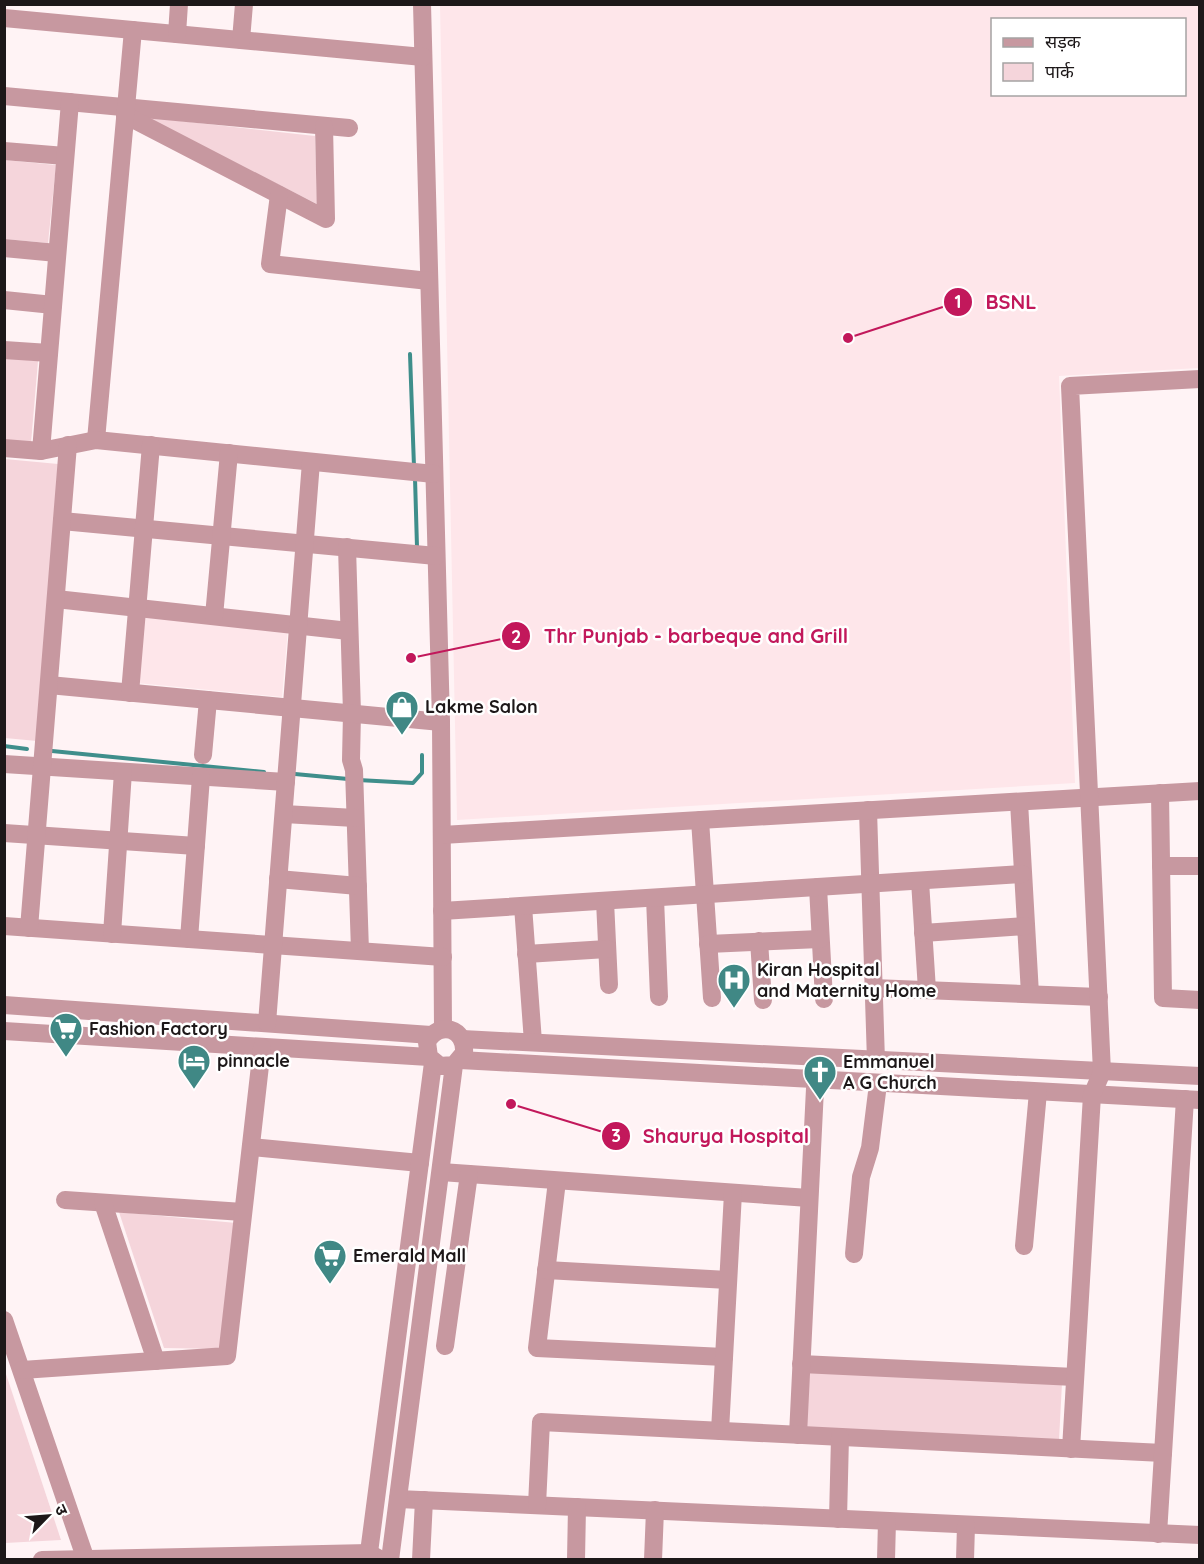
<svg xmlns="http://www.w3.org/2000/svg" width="1204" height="1564" font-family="Quicksand,'Noto Sans Devanagari',sans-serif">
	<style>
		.built { fill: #fee6ea; fill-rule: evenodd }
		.green { fill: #f5d5db }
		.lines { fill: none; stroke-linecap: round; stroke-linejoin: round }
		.stream { stroke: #3f8e8b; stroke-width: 4 }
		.minor { stroke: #c798a0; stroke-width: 18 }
		.labels { text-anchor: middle; stroke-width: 5; stroke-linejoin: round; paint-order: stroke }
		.poi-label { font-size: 18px; font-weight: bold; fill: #1d1819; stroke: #fff; text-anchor: start }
		.leader { fill: none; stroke: #c2185b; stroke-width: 2 }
		.callout-dot { fill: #c2185b; stroke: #fff; stroke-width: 2 }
		.mark-label { font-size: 18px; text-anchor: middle; font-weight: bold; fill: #fff }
		.callout-label { font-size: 20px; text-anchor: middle; font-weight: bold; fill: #c2185b; stroke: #fff; stroke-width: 5; stroke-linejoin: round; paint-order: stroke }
	</style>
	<rect width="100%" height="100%" fill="#fff3f5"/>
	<g class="built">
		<path d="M440,5H1199V368L1059,376L1075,783L457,820ZM992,20H1184V94H992Z"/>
		<path d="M143,614L288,628L282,697L137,683Z"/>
	</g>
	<g class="green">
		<path d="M145,117L315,136L317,204Z"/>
		<path d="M5,160L56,165L48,243L5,239Z"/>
		<path d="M4,358L38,361L31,443L5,440Z"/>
		<path d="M5,459L58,464L37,741L5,738Z"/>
		<path d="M119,1212L236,1223L221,1349L164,1348Z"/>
		<path d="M809,1370L1062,1383L1059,1440L806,1428Z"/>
		<path d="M5,1371L61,1540L5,1543Z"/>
	</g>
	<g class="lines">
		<g class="stream">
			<path d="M410,354L414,467"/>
			<path d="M415,478L417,547"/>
			<path d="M4,746L27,749"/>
			<path d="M52,751L264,772"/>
			<path d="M295,774L348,779"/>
			<path d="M358,780L413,783L422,773V755"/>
		</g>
		<g class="minor">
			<path d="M422,4L441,722L443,1029"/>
			<path d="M4,18L423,57"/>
			<path d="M177,34L179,4"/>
			<path d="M241,40L244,4"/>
			<path d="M4,96L349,128"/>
			<path d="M125,115L326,219L324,126"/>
			<path d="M4,151L65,156"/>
			<path d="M279,195L270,264L429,281"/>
			<path d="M4,248L57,253"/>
			<path d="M4,300L53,305"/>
			<path d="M4,350L49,353"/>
			<path d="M96,440L133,30"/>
			<path d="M4,448L41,451L96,440L434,474"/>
			<path d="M41,451L70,102"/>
			<path d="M62,521L436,556"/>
			<path d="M347,547L352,713L351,760L354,770L360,951"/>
			<path d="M56,599L349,631"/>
			<path d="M214,616L229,453"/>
			<path d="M49,685L441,722"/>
			<path d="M130,693L151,445"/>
			<path d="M203,755L208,700"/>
			<path d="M4,764L286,782"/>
			<path d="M1160,793L1163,998L1200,1000"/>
			<path d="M1019,802L1030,994"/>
			<path d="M868,810L876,1061"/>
			<path d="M284,814L355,818"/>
			<path d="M700,820L712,998"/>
			<path d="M4,833L196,846"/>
			<path d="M442,835L1200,791"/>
			<path d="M1161,866H1200"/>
			<path d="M278,879L358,886"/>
			<path d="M920,881L927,990"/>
			<path d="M818,887L824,999"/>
			<path d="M655,898L659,997"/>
			<path d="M605,901L609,985"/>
			<path d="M523,906L533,1042"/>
			<path d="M442,911L1022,874"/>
			<path d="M4,926L443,957"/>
			<path d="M29,928L68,445"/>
			<path d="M923,933L1025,926"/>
			<path d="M112,934L123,772"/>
			<path d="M189,939L201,777"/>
			<path d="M759,941L763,1000"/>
			<path d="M708,944L820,939"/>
			<path d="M526,954L607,949"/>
			<path d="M873,988L1099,997"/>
			<path d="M4,1005L431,1035"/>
			<path d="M267,1023L311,462"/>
			<path d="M4,1031L429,1057"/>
			<path d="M462,1039L1200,1076"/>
			<path d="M460,1060L1200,1100"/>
			<path d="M251,1147L420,1163"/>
			<path d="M441,1172L809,1198"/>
			<path d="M557,1181L537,1348L724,1357"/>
			<path d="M65,1200L243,1212"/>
			<path d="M103,1203L156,1361"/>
			<path d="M1024,1246L1038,1092"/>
			<path d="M854,1254L861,1177L870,1148L878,1084"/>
			<path d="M546,1270L728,1280"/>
			<path d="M4,1320L86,1560"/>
			<path d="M445,1346L469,1174"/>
			<path d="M801,1364L1075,1377"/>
			<path d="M22,1370L227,1356L262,1048"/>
			<path d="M720,1431L733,1193"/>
			<path d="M798,1435L816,1068"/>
			<path d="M1071,1449L1092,1095L1102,1072L1070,386L1200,379"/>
			<path d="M398,1499L1200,1535"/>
			<path d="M537,1505L541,1422L1163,1453"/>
			<path d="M838,1519L840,1437"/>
			<path d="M1158,1534L1185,1099"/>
			<path d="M42,1560L369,1553L378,1558"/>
			<path d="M368,1560L433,1063"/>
			<path d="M390,1560L454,1065L464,1053C466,1028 439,1020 427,1042L429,1057L440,1066L454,1065"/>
			<path d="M421,1560L424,1500"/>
			<path d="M576,1560L577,1507"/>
			<path d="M653,1560L655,1510"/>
			<path d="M886,1560L887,1521"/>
			<path d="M965,1560L966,1525"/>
		</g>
	</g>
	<defs>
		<g id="shop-pin" transform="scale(1.725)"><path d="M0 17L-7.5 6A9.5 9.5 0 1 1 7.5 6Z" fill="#408885" stroke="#fff"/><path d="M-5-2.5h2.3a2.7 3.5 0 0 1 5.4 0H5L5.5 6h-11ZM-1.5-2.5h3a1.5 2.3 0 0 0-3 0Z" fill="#fff"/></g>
		<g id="hospital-pin" transform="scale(1.725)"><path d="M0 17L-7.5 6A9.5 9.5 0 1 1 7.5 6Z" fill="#408885" stroke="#fff"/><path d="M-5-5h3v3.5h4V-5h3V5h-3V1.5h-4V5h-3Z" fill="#fff"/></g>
		<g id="supermarket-pin" transform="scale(1.725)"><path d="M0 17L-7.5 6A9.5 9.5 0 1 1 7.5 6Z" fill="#408885" stroke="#fff"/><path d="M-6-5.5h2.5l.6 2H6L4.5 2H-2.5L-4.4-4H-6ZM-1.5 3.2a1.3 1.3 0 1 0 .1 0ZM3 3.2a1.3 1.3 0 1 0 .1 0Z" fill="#fff"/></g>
		<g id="hotel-pin" transform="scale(1.725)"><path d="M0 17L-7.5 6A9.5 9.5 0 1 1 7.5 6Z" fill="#408885" stroke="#fff"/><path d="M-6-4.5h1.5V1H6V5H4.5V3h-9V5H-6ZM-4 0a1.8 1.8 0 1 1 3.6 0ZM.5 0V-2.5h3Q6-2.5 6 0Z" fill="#fff"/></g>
		<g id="church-pin" transform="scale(1.725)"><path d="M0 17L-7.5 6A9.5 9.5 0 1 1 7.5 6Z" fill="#408885" stroke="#fff"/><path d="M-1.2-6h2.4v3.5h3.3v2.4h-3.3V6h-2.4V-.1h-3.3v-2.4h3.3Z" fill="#fff"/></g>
	</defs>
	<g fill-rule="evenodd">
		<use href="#shop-pin" x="402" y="707"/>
		<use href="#hospital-pin" x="734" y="980"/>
		<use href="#supermarket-pin" x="66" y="1029"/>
		<use href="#hotel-pin" x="194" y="1061"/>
		<use href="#church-pin" x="820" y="1072"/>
		<use href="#supermarket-pin" x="330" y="1256"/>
	</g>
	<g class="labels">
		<g class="poi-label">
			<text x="425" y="713">Lakme Salon</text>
			<text x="757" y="976">Kiran Hospital<tspan x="757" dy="21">and Maternity Home</tspan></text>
			<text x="89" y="1035">Fashion Factory</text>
			<text x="217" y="1067">pinnacle</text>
			<text x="843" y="1068">Emmanuel<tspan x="843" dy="21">A G Church</tspan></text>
			<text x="353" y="1262">Emerald Mall</text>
		</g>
	</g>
	<path class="leader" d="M848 338L958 302M411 658L516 636M511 1104L616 1136"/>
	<g class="callout-dot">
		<circle cx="848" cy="338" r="6"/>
		<circle cx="411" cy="658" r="6"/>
		<circle cx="511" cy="1104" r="6"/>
		<circle cx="958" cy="302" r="15"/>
		<circle cx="516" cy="636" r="15"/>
		<circle cx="616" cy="1136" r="15"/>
	</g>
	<g class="mark-label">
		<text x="958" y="308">1</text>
		<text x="516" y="643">2</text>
		<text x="616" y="1142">3</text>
	</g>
	<g class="callout-label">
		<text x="1011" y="309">BSNL</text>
		<text x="696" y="643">Thr Punjab - barbeque and Grill</text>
		<text x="726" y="1143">Shaurya Hospital</text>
	</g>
	<rect width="1204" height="1564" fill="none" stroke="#1d1819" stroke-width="12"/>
	<rect x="991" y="18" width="195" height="78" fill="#ffffff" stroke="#a5a3a3" stroke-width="1.5"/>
	<rect x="1003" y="38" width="30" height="9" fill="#c798a0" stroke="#a5a3a3" stroke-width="1.5"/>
	<text x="1045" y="48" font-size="18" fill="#1d1819">सड़क</text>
	<rect x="1003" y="63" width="30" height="18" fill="#f5d5db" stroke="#a5a3a3" stroke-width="1.5"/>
	<text x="1045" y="78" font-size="18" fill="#1d1819">पार्क</text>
	<g transform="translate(48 1516) rotate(65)" stroke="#ffffff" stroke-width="4.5" paint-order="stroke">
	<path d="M0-4.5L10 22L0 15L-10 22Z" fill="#1d1819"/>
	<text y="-9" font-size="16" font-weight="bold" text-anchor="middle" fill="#1d1819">उ</text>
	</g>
</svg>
